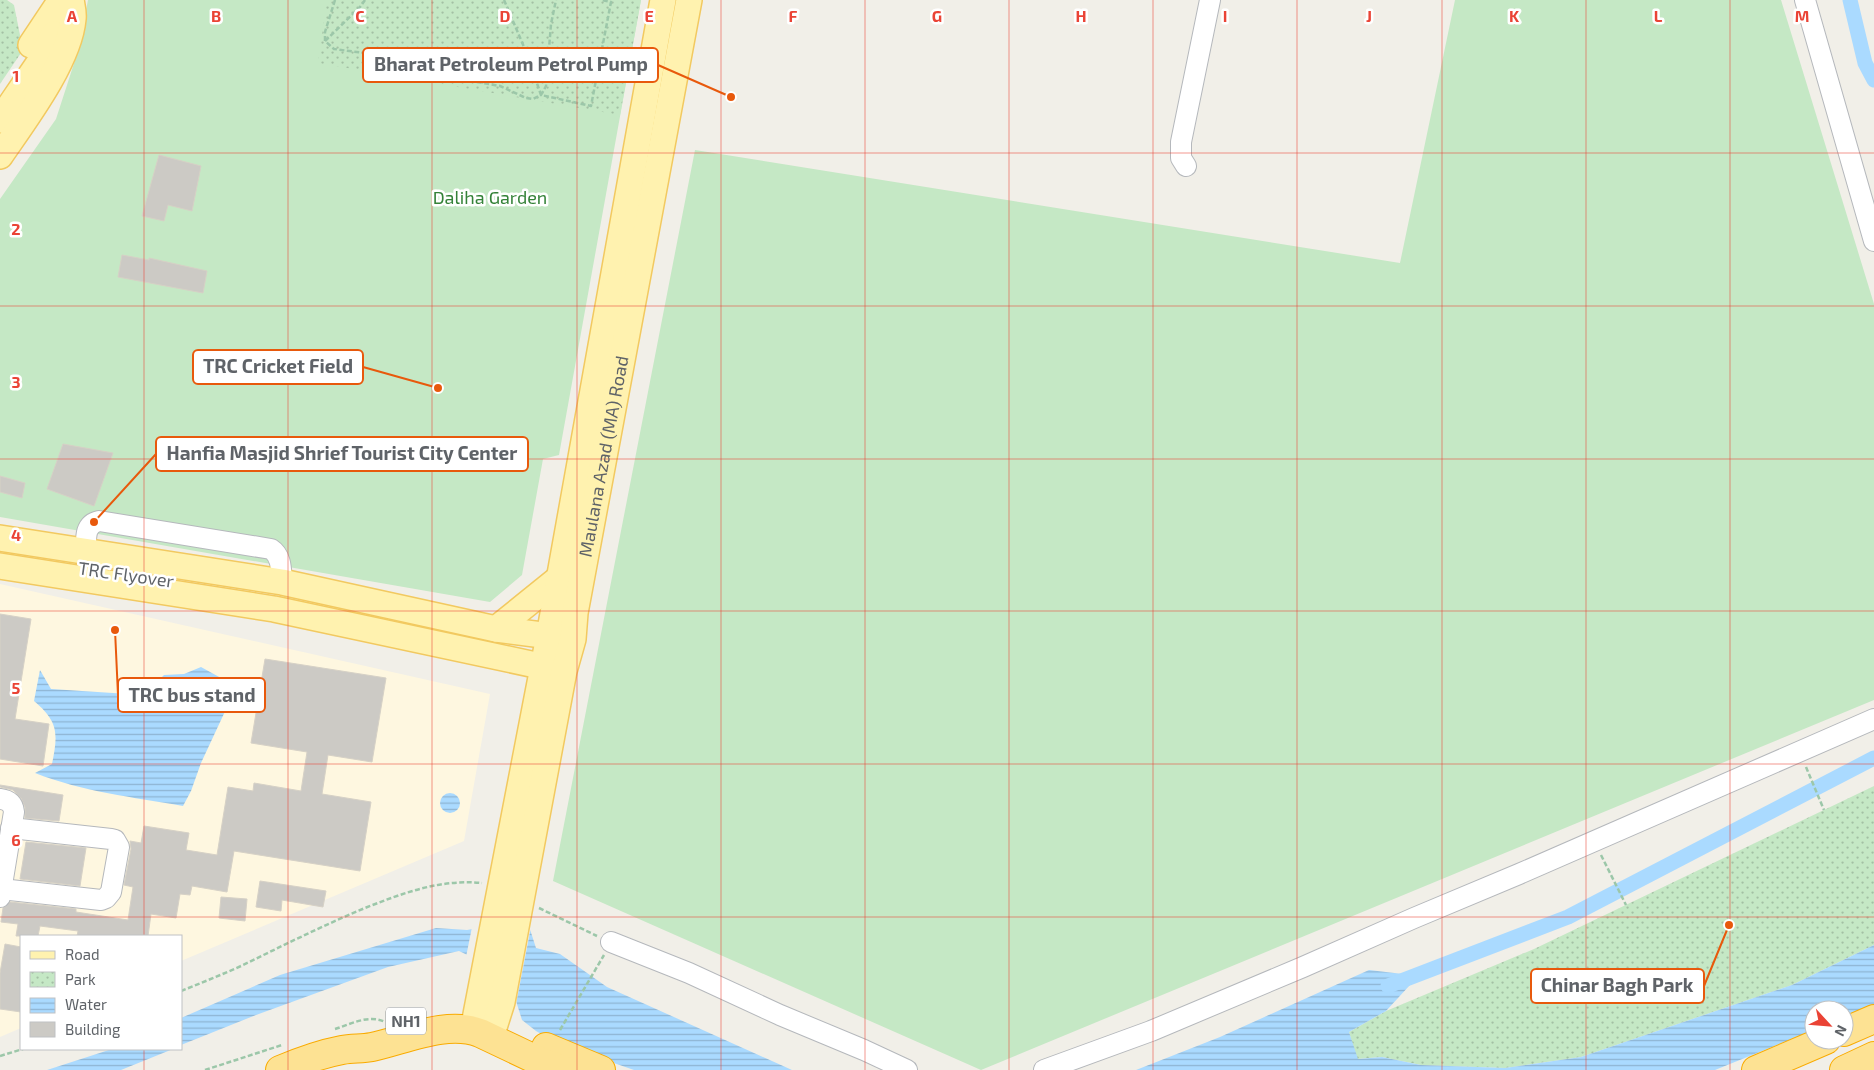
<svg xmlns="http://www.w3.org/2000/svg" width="1874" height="1070" font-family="'Exo 2',sans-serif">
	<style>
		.commercial { fill: #fef7e0 }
		.green { fill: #c5e8c5 }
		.park { fill: url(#park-dots) }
		.water { fill: url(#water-rules) }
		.pier { fill: #f1efe8 }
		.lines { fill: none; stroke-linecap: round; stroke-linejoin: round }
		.canal { stroke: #aadaff; stroke-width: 15 }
		.building { fill: #cccac5; stroke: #d6d1c6 }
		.minor-casing { stroke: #b5b8bc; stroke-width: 22 }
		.major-casing { stroke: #f2c960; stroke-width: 28 }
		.highway-casing { stroke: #f9ab00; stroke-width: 30 }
		.path { stroke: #9cc7a9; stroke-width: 2.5; stroke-dasharray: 5 2.5; stroke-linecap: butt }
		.minor { stroke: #fff; stroke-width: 20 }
		.major { stroke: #fff2af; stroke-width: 25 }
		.highway { stroke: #fde293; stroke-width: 28 }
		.grid { fill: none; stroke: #ea4335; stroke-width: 1; stroke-opacity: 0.55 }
		.labels { text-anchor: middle; stroke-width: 5; stroke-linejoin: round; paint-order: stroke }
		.shield { fill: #fff; stroke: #8f9295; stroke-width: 1 }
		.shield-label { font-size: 16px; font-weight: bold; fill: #5f6368 }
		.park-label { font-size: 18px; fill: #348238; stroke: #fff }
		.street-label { font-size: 18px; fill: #5f6368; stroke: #fff }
		.grid-label { font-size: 16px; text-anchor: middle; font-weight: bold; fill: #ea4335; stroke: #fff; stroke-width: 5; stroke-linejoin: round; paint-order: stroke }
		.leader { fill: none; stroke: #e8590c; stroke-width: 2 }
		.callout-dot { fill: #e8590c; stroke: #fff; stroke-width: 2 }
		.callout { fill: #fff; stroke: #e8590c; stroke-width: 2 }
		.callout-label { font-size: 19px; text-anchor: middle; font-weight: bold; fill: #5f6368 }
	</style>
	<defs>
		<pattern id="park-dots" width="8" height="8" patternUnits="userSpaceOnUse" patternTransform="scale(1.25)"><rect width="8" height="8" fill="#c5e8c5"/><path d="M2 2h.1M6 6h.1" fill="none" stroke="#a3c0a4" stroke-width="1.8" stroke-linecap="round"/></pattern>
		<pattern id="water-rules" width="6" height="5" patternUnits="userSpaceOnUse" patternTransform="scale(1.25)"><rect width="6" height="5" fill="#aadaff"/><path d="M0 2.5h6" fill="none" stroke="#8eb4d2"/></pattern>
	</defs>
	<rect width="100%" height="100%" fill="#f1efe8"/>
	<path class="commercial" d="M0,584L490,694L464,841L181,961V936H21V1028L0,1037Z"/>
	<g class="green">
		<path d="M88,0H641L559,455L543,459L522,575L490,602L0,517V199L56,119L78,51Z"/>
		<path d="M1455,0H1781L1874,304V700L981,1070L553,881L695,150L1400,263Z"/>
	</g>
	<g class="park">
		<path d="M0,0H7L14,5L23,50L0,84Z"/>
		<path d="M327,0H641L620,115L318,63Z"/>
		<path d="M1874,786V945L1792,985L1581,1057L1505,1068L1421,1065L1382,1057L1357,1059L1349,1032L1386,1011L1534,949Z"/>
	</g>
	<g class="water">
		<path d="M201,667L221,678L228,705L201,763L191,791L183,806C132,797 84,792 35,773L52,764C58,734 59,722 34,701L40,670L51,689L144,695L164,675L184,674Z"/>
		<circle cx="450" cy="803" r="10"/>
		<path d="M527,920L536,948L560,954L607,987L792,1070H634L559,1044L536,1031L522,1020L516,1001V978L459,951L388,967L256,1015L181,1045V1018L280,975L436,928L467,930Z"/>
		<path d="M1874,945V1005L1844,1017V1010H1814V1030L1715,1070H1136L1220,1037L1369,970L1403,974L1410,985L1386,1011L1349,1032L1358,1059L1382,1057L1421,1065L1505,1068L1581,1057L1792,985Z"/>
		<path d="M112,1049H173L121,1070H47Z"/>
	</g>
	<path class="pier" d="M526,918L529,919L531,927L516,1004H514V980L466,957L472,927Z"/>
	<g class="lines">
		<g class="canal">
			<path d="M1850,0L1865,63L1874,80"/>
			<path d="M1388,986L1568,917L1874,758"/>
		</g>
	</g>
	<g class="building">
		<path d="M159,155L201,166L192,211L168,205L164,221L142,216Z"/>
		<path d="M122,255L149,260V258L207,271L203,293L118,277Z"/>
		<path d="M63,444L113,453L94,506L47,489Z"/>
		<path d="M0,476L25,483L22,498L0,492Z"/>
		<path d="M0,614L31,619L15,719L49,724L43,766L0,759Z"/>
		<path d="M265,659L386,678L372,762L328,755L322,794L371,802L360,871L234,851L227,892L192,886L190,895L180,894L176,918L151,914L148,936H77L78,931L40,926L38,936H16L18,924L1,922L3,908L10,902L76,909V912L128,920L133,887L124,885L131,849L130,841L141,843L144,826L189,833L186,850L217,855L228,787L253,791L254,783L301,791L307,752L251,743Z"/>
		<path d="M0,785L63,795L59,821L25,818V807L21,798L13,790L0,787Z"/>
		<path d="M26,842L86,848L80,886L20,879Z"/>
		<path d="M260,881L326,891L323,907L282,900L281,911L256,907Z"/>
		<path d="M221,897L247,899L245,921L219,918Z"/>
		<path d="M5,944L21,947V1012L0,1009V973Z"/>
	</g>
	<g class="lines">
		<g class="minor-casing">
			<g id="minor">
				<path d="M1805,0L1874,241"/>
				<path d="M1186,166L1181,158V142L1210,0"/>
				<path d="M86,552C86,539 84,524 99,521L271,549C282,556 281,571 282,582"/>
				<path d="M0,799C8,800 13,803 14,812L0,897"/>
				<path d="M1,889L101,900L106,898L111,892L119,847L115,840L111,839L11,828"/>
				<path d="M611,942L689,973L780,1015L864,1050L907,1070"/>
				<path d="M1044,1070L1151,1031L1303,967L1414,918L1519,874L1874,719"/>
			</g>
		</g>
		<g class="major-casing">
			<g id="major">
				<path d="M31,45L59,3L71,1"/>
				<path d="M0,120L41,60L54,34"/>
				<path d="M0,156C24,121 69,62 73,19C74,13 72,6 71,0"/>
				<path d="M0,538L282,582L496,629L566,638"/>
				<path d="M0,566L274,609L559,670"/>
				<path d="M496,629L558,579"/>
				<path d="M473,1030L549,636L663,0"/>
				<path id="s1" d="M491,1037L502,1002L564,671L573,639L575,613L689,0"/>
			</g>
		</g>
		<g class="highway-casing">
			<g id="highway">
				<path d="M1844,1032L1874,1019"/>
				<path d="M546,1047L601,1070"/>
				<path d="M280,1070C299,1062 321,1054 342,1050C352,1048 362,1049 372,1047C405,1040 447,1020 480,1033L541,1062L563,1070"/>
				<path d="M1756,1070L1826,1040"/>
				<path d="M1844,1070L1874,1056"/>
			</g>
		</g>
		<g class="path">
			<path d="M335,0L325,32V41L334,49L387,56L441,78H454L500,86L526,98L533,99L541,95L546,86L551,24L556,0"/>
			<path d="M504,0L527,54L541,95L591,106L611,2L601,0"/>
			<path d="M325,41L360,7L365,0"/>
			<path d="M1806,767L1824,810"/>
			<path d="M1601,855L1626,905"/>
			<path d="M539,908L597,936"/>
			<path d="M181,991C201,983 221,975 241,966C282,946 322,926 365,908C403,893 440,879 482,883"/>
			<path d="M335,1029C351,1024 369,1014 385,1022"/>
			<path d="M560,1030L604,955"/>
			<path d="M0,1056L23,1049"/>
			<path d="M205,1070L282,1045"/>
		</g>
		<use href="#minor" class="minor"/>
		<use href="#major" class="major"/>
		<use href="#highway" class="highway"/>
	</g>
	<path class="grid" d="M144,0V936M288,0V1070M432,0V1070M577,0V1070M721,0V1070M865,0V1070M1009,0V1070M1153,0V1070M1297,0V1070M1442,0V1070M1586,0V1070M1730,0V1070M0,153H1874M0,306H1874M0,459H1874M0,611H1874M0,764H1874M0,917H1874M144,1049V1070"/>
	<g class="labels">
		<rect class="shield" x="386" y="1007.5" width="40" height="27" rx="4"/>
		<g class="shield-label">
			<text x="406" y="1027">NH1</text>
		</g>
		<g class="park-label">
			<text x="490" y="204">Daliha Garden</text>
		</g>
		<g class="street-label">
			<text dy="6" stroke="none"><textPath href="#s1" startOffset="592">Maulana Azad (MA) Road</textPath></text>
			<text transform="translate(126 575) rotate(8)" y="6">TRC Flyover</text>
		</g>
	</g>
	<g class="grid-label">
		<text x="72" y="22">A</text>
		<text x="216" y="22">B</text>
		<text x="360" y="22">C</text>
		<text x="505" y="22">D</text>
		<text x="649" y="22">E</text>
		<text x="793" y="22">F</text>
		<text x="937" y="22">G</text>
		<text x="1081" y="22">H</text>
		<text x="1225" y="22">I</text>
		<text x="1369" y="22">J</text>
		<text x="1514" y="22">K</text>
		<text x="1658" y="22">L</text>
		<text x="1802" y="22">M</text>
		<text x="16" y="82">1</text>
		<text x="16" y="235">2</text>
		<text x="16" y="388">3</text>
		<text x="16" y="541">4</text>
		<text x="16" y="694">5</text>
		<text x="16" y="846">6</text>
	</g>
	<path class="leader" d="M731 97L658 65M438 388L363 367M94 522L156 454M115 630L118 695M1729 925L1704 986"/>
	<g class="callout-dot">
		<circle cx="731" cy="97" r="5"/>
		<circle cx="438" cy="388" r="5"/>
		<circle cx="94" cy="522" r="5"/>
		<circle cx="115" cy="630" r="5"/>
		<circle cx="1729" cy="925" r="5"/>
	</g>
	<g class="callout">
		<rect x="363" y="48" width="295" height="34" rx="5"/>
		<rect x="193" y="350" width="170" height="34" rx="5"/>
		<rect x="156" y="437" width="372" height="34" rx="5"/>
		<rect x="118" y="678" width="147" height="34" rx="5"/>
		<rect x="1531" y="969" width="173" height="34" rx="5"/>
	</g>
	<g class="callout-label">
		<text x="511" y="71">Bharat Petroleum Petrol Pump</text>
		<text x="278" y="373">TRC Cricket Field</text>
		<text x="342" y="460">Hanfia Masjid Shrief Tourist City Center</text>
		<text x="192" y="702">TRC bus stand</text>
		<text x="1617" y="992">Chinar Bagh Park</text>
	</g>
	<rect x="20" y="935" width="162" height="115" fill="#ffffff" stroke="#bfc1c3"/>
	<rect x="30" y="951" width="25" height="8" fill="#fff2af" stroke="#bfc1c3"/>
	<text x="65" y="960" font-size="15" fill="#5f6368">Road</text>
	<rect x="30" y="972" width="25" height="15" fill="url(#park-dots)" stroke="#bfc1c3"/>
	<text x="65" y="985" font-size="15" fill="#5f6368">Park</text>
	<rect x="30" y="998" width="25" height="15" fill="url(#water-rules)" stroke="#bfc1c3"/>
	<text x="65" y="1010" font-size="15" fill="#5f6368">Water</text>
	<rect x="30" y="1022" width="25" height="15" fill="#cccac5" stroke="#bfc1c3"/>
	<text x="65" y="1035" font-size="15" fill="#5f6368">Building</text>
	<g transform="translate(1829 1025) rotate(116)"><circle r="24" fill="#ffffff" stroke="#bfc1c3"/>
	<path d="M0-4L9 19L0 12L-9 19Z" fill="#ea4335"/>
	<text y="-8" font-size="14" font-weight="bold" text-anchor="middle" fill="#5f6368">N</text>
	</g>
</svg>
